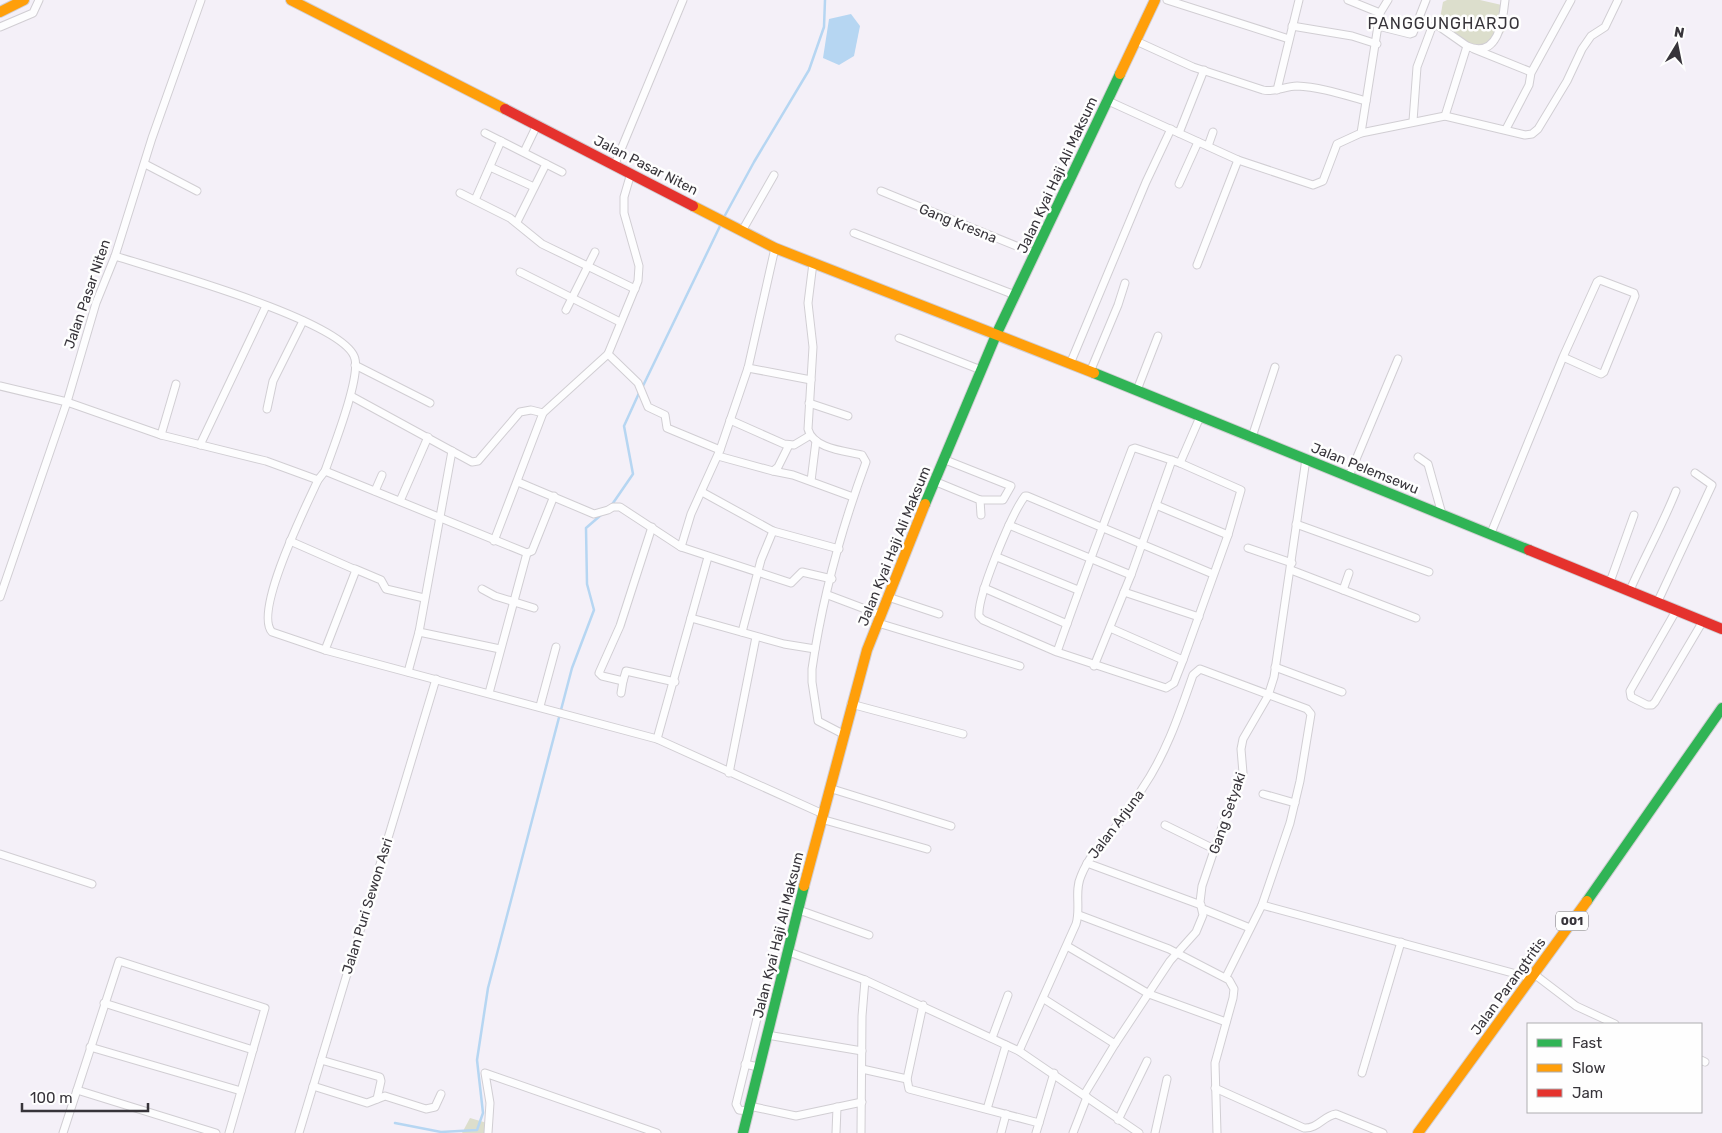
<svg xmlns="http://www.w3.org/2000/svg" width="1722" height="1133" font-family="Rubik,sans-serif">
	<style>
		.green { fill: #dcdecc }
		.water { fill: #b6d6f2 }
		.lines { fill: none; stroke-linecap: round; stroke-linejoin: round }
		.stream { stroke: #b6d6f2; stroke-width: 2.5 }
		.street-casing { stroke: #d1ced3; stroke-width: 9 }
		.fast-casing { stroke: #d1ced3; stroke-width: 12 }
		.slow-casing { stroke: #d1ced3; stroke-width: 12 }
		.jam-casing { stroke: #d1ced3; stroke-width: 12 }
		.street { stroke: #fdfdfe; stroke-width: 7 }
		.fast { stroke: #30b455; stroke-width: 10 }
		.slow { stroke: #ff9f0a; stroke-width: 10 }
		.jam { stroke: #e5322d; stroke-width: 10 }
		.labels { text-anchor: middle; stroke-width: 5; stroke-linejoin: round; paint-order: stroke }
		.shield { fill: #fefefe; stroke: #737175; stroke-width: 1 }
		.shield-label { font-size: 12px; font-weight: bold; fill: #37343a }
		.street-label { font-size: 14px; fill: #37343a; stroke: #fefefe }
		.quarter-label { font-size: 16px; letter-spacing: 1px; fill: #37343a; stroke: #fefefe }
	</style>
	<rect width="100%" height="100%" fill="#f4f0f8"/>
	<g class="green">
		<path d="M1447,0H1480L1506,6V29L1493,46L1472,45L1439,24L1443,2Z"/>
		<path d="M470,1118L487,1123L486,1133H462Z"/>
	</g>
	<path class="water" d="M851,14L860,26L854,56L839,65L823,58L829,19Z"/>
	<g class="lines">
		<g class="stream">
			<path d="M723,219L754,162L809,70L824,27L825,0"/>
			<path d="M642,388L721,224"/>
			<path d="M611,506L633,474L624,426L639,393"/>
			<path d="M395,1123L441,1132L477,1130L483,1113L477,1060L488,988L572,668L594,610L587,584L586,528L601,515"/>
		</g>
		<g class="street-casing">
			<g id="street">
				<path d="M1167,0L1289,39"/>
				<path d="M1348,0L1380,13"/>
				<path d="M1292,26L1352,36L1377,44"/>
				<path d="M1378,26L1410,34L1413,33L1426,0"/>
				<path d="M0,27L33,13L39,0"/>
				<path d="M1136,41L1193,67L1263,90C1275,93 1285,86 1297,86C1320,87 1344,95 1366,101"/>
				<path d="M1474,49L1531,72"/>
				<path d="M1277,90L1299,0"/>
				<path d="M1106,100L1238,160L1313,185L1323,181L1337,144L1361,133L1380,13L1388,0"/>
				<path d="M1445,116L1467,46C1498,60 1503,20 1505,0"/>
				<path d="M1413,121L1417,67L1432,27L1437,25L1467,46"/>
				<path d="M1506,129L1529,85L1531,73L1571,0"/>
				<path d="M485,133L562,172"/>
				<path d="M1179,133L1204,70"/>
				<path d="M1361,133L1445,116L1525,135L1532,134L1538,129L1567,81L1582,49L1591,36L1605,27L1618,0"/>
				<path d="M1208,146L1213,132"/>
				<path d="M524,152L537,125"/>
				<path d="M145,164L197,191"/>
				<path d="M615,164L683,0"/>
				<path d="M490,167L534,187"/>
				<path d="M1179,184L1198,142"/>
				<path d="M881,191L1036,254"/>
				<path d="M460,193L510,218L542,244L635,289"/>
				<path d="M475,200L501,141"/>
				<path d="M517,222L546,164"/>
				<path d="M742,231L774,175"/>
				<path d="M854,233L1015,295"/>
				<path d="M115,256C155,269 347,321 355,359C360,380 333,448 325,471L318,480C307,504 253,612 272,632L325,650L657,739L823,814"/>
				<path d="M813,263L808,303L813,347L808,429C813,449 846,451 862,455L866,462C842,527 822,600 812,669V682L818,721L843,734"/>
				<path d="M1197,265L1238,160"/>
				<path d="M520,272L620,322"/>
				<path d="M566,310L595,252"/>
				<path d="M899,338L981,370"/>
				<path d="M608,354L638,383L648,407L665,415L667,428L720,450"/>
				<path d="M1070,364L1146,182L1171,129"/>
				<path d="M355,365L430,403"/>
				<path d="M748,368L811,380"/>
				<path d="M1090,372L1118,305L1125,283"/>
				<path d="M0,386L67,402L161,435L266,461L318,480"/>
				<path d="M1137,390L1158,336"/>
				<path d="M351,396L472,462L478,461L520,412L531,410L543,413L608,354L638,281L639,266L624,213V197L631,173"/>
				<path d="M809,403L848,416"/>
				<path d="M267,409L273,381L303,321"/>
				<path d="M730,420L784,444L794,445L809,436"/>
				<path d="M161,435L176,384"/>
				<path d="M1252,437L1275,367"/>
				<path d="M200,445L266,306"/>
				<path d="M718,456L773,471L778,467L789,445"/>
				<path d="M1418,457L1428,464L1442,514"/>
				<path d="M943,459L1011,486L1003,500H980"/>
				<path d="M1180,463L1200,417"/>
				<path d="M325,471L527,553L489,693"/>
				<path d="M773,471L793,475L853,497"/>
				<path d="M1349,476L1398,359"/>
				<path d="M811,481L816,441"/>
				<path d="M934,481L980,500L981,515"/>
				<path d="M518,482L594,514L608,510L613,507H620L681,547L791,583L802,572L832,579"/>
				<path d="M375,491L382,475"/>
				<path d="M702,492L773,531L839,549"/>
				<path d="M400,501L428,437"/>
				<path d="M1156,505L1228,535"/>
				<path d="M1296,524L1429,572"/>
				<path d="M1009,525L1131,575"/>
				<path d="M652,527L620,626L599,673L602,676L623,681L626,671L675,682"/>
				<path d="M1491,533L1563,357L1597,282L1600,280L1634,293L1635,296L1604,372L1601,374L1563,357"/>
				<path d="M290,541L356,570L325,650"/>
				<path d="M494,541L543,413"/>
				<path d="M681,547L691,514L720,450L748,368L775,248"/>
				<path d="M1248,548L1292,563"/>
				<path d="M527,553L532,551L554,496"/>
				<path d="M997,557L1078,590"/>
				<path d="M355,569L381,580L386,589L424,598"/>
				<path d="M1291,570L1416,618"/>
				<path d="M1610,582L1634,515"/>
				<path d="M984,588L1067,624"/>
				<path d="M482,589L495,596L534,608"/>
				<path d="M1343,590L1349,573"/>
				<path d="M1630,590C1645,556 1662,526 1676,491"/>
				<path d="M1124,592L1199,617"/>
				<path d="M828,595L881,615"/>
				<path d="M0,597L67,402L96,303L115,256L152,138L201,0"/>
				<path d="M888,597L939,614"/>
				<path d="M1658,601L1712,485L1695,473"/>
				<path d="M1677,609L1630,691L1631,697L1647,705H1652L1655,702L1703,621"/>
				<path d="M691,618L784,644L815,649"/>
				<path d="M878,623L1020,666"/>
				<path d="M1110,628L1183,660"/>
				<path d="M419,632L452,451"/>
				<path d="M742,632L761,560L773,531"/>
				<path d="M1057,652C1081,584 1106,517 1132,449L1135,448L1180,463L1241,490L1228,535L1183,660L1174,683L1166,688L1057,652L983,620L979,616C977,596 1012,513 1025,496H1027L1213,574"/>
				<path d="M1094,666L1131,575L1172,460"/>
				<path d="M1275,667L1342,692"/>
				<path d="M408,672L419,632L500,649"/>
				<path d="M621,693L623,681"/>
				<path d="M851,704L963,734"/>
				<path d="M540,706L556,647"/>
				<path d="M657,739L708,557"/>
				<path d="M729,773L756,637"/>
				<path d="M829,788L951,826"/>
				<path d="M1263,794L1295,803"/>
				<path d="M821,819L927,849"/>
				<path d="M1165,825L1214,849"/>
				<path d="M0,854L92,884"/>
				<path d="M1087,863L1201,905"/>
				<path d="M1262,905L1531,978"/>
				<path d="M1203,909L1250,928"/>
				<path d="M799,910L869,935"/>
				<path d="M1079,915L1169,949L1229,980L1234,989L1233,998L1215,1063L1217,1133"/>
				<path d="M1067,946L1149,994L1226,1022"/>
				<path d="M789,952L865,980L1019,1051L1139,1133"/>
				<path d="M1534,974L1576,1006L1615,1024"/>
				<path d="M1044,999L1115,1044"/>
				<path d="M104,1003L253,1050"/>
				<path d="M923,1005L907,1079L909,1089L1039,1123"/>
				<path d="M767,1035L862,1051"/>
				<path d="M992,1038L1008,995"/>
				<path d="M90,1047L241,1091"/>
				<path d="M1019,1051L1076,924C1081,908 1074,891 1081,876C1090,853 1108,837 1123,818C1130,809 1136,799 1142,789C1166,754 1179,715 1193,675L1200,669L1307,709L1311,714L1300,781L1290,823L1262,905L1226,977"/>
				<path d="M321,1060L380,1077L381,1081L377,1099"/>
				<path d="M1701,1060L1705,1062"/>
				<path d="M745,1064L758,1067"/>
				<path d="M862,1069L907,1079"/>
				<path d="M1362,1073L1401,942"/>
				<path d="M313,1086L367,1103L385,1096L426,1109L435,1107L441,1094"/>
				<path d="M1215,1088L1304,1128C1318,1129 1323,1116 1336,1114L1383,1133"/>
				<path d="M77,1090L216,1133"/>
				<path d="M1084,1095L1115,1044L1170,961L1196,932L1203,915L1200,902L1202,886L1224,821L1243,773L1241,749L1243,739L1268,696L1274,677L1306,459"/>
				<path d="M749,1106L796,1116L862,1102"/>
				<path d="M987,1109L1006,1045"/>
				<path d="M748,1111L739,1110L736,1104L762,998"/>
				<path d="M1118,1120L1147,1061"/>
				<path d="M63,1133L119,961L265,1008L229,1133"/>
				<path d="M299,1133L436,679"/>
				<path d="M488,1133L490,1103L485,1073L657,1133"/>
				<path d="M836,1133L837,1107"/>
				<path d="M861,1133L862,1016L865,980"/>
				<path d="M1001,1133L1006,1114"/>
				<path d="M1036,1133L1054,1073"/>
				<path d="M1073,1133L1087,1097"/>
				<path d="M1155,1133L1167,1079"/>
			</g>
		</g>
		<g class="fast-casing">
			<g id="fast">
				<path d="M1094,373L1529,550"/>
				<path d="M925,504L996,335L1120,74"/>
				<path d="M1587,901L1722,708"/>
				<path d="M743,1133L804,886"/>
			</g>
		</g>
		<g class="slow-casing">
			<g id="slow">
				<path d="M291,0L505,109"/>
				<path d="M0,12L24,0"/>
				<path d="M1120,74L1155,0"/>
				<path d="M693,206L775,248L1094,373"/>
				<path d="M804,886L867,650L925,504"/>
				<path d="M1418,1133L1587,901"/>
			</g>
		</g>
		<g class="jam-casing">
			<g id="jam">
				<path d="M505,109L693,206"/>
				<path d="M1529,550L1722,629"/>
			</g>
		</g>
		<use href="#street" class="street"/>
		<use href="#fast" class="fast"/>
		<use href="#slow" class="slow"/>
		<use href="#jam" class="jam"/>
	</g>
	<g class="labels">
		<rect class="shield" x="1556" y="911.5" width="32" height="19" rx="4"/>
		<g class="shield-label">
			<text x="1572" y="925">001</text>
		</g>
		<g class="street-label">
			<text transform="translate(646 165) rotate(27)" y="5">Jalan Pasar Niten</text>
			<text transform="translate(1057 175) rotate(-65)" y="5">Jalan Kyai Haji Ali Maksum</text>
			<text transform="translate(958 223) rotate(22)" y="5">Gang Kresna</text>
			<text transform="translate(87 294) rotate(-71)" y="5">Jalan Pasar Niten</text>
			<text transform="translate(1365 468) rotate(22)" y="5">Jalan Pelemsewu</text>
			<text transform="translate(894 546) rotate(-68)" y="5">Jalan Kyai Haji Ali Maksum</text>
			<text transform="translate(1227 813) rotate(-71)" y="5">Gang Setyaki</text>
			<text transform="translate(1116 824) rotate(-53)" y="5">Jalan Arjuna</text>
			<text transform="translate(367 906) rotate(-73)" y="5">Jalan Puri Sewon Asri</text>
			<text transform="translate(778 935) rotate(-76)" y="5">Jalan Kyai Haji Ali Maksum</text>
			<text transform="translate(1508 986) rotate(-54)" y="5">Jalan Parangtritis</text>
		</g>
		<g class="quarter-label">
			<text x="1444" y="29">PANGGUNGHARJO</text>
		</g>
	</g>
	<rect x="1527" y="1023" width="175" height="90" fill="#fefefe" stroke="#aeadb0"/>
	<rect x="1537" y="1039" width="25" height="8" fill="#30b455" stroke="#aeadb0"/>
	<text x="1572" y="1048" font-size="15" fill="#37343a">Fast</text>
	<rect x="1537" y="1064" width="25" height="8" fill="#ff9f0a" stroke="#aeadb0"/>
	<text x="1572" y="1073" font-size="15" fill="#37343a">Slow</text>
	<rect x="1537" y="1089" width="25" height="8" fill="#e5322d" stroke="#aeadb0"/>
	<text x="1572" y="1098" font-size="15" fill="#37343a">Jam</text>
	<g transform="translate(1677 45) rotate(10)" stroke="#fefefe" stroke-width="4" paint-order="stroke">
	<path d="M0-4L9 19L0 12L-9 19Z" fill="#37343a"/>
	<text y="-8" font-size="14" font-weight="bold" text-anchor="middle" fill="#37343a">N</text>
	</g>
	<path d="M22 1103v8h126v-8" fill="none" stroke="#37343a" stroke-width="2.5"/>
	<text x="30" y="1103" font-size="15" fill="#37343a" stroke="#fefefe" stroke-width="4" paint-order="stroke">100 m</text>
</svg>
